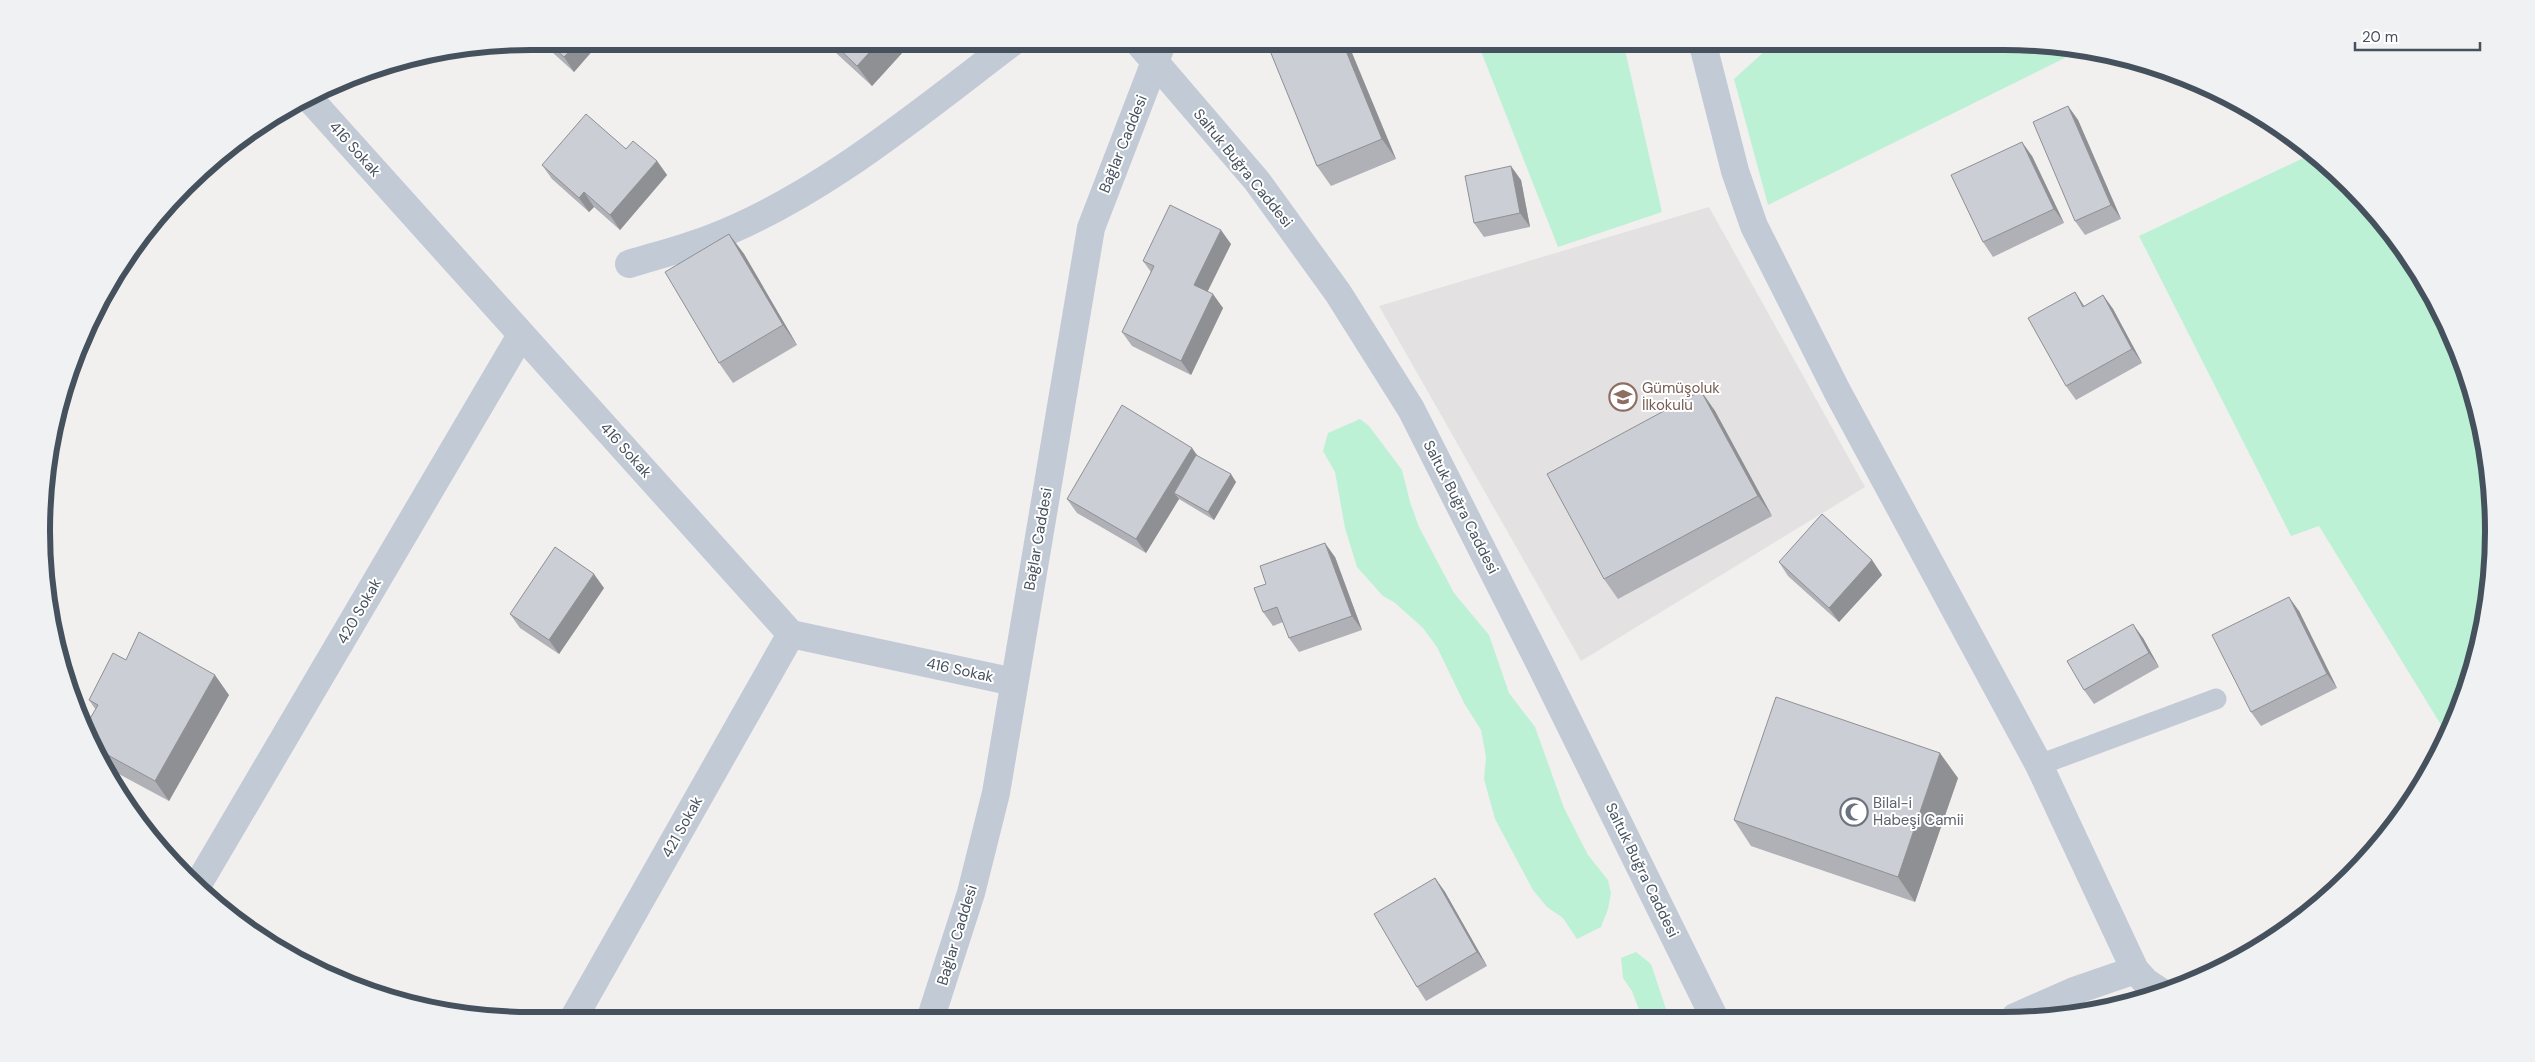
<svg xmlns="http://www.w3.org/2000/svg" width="2535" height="1062" font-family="'DM Sans',sans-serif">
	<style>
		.education { fill: #e3e1e1 }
		.green { fill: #bcf1d5 }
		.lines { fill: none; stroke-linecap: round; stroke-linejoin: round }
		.service { stroke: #c2cad5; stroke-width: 21 }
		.minor { stroke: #c2cad5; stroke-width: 28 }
		.tertiary { stroke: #c2cad5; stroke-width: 28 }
		.wall { fill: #afb1b6 }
		.shaded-wall { fill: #8e9094 }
		.building { fill: #cbced4; stroke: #8e9094 }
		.labels { text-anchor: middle; stroke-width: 4; stroke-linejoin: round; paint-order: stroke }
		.street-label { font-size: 15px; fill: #46515e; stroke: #fff }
		.education-label { font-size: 15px; fill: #785e54; stroke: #fff; text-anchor: start }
		.worship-label { font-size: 15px; fill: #5b616d; stroke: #fff; text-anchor: start }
		.rim { fill: none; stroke: #46515e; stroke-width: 6 }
	</style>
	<rect width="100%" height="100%" fill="#f2efef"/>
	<path class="education" d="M1709,207L1865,487L1581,661L1379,306Z"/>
	<g class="green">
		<path d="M1477,41H1623L1662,212L1558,247Z"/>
		<path d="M1776,41H2004L2068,45L2083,49L1768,205L1734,79Z"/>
		<path d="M2314,153L2327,163L2392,233L2443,314L2477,404L2493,499L2490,595L2468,688L2446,733L2319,526L2291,536L2139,236Z"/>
		<path d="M1360,419L1369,426L1402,470L1410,502L1419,527L1454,593L1489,635L1509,693L1535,727L1564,808L1588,855L1608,880L1611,893L1608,909L1601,927L1577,939L1563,918L1547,907L1533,890L1495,819L1484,779L1486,757L1481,730L1464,703L1437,647L1423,628L1394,602L1383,596L1357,567L1345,528L1335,472L1323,451L1328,433Z"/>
		<path d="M1636,952L1651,964L1669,1018H1642L1632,991L1623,978L1621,958Z"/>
	</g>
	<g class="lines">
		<path class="service" d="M2039,765L2216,699"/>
		<g class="minor">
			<path d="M1702,41L1735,171L1754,226L1837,391L2039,765L2135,970L2146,982L2161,992"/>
			<path d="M308,97L791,634L1014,682"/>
			<path d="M629,264C655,256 683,249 709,239C820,197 920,112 1014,41"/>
			<path d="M197,886L521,335"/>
			<path d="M2015,1017L2074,991L2135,970"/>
			<path d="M930,1020L971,893L996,793L1091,228L1163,41"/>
			<path d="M572,1021L791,634"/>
		</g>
		<path class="tertiary" d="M1137,41L1257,181L1338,293L1411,409L1540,664L1714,1017"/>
	</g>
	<g class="wall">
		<path d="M540,41H601L574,72Z"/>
		<path d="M823,41H913L872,86Z"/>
		<path d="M1347,41L1396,159L1331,186L1317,166Z"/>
		<path d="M2068,106L2078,120L2121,219L2085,235L2075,221Z"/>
		<path d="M626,149L657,161L667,175L620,230L594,207L589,212L552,179L542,165Z"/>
		<path d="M2032,156L2064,223L1993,257L1983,242Z"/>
		<path d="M1521,180L1530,227L1484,237L1474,223Z"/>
		<path d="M729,234L744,254L797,345L733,383L719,363Z"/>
		<path d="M1231,244L1207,291L1223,308L1191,375L1132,346L1122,332L1151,272L1143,261Z"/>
		<path d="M2075,292L2084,306L2103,295L2113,309L2142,363L2076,400L2066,386Z"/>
		<path d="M1701,391L1715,411L1772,516L1618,599L1604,579Z"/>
		<path d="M1192,448L1196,455L1236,482L1214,520L1179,499L1146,553L1077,513L1067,499Z"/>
		<path d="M1335,557L1362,630L1299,652L1289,638L1283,622L1273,626L1263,612Z"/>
		<path d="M1872,560L1882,575L1839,622L1788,576L1779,562Z"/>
		<path d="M604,588L559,654L520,628L510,614Z"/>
		<path d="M2299,611L2337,688L2261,726L2251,712Z"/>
		<path d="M2143,638L2159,667L2094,704L2084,690Z"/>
		<path d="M126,660L229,695L169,801L104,766L84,729L96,710L89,700Z"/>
		<path d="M1958,778L1915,902L1751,846L1734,820Z"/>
		<path d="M1435,878L1445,892L1487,966L1426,1001L1417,987Z"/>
	</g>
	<g class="shaded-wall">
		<path d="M579,41H601L574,72L564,57Z"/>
		<path d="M880,41H913L872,86L857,66Z"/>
		<path d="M1342,41H1347L1396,159L1382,139Z"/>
		<path d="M2068,106L2078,120L2121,219L2111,205Z"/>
		<path d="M2022,142L2032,156L2064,223L2054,209Z"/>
		<path d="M657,161L667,175L620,230L610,215Z"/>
		<path d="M1511,166L1521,180L1530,227L1520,213Z"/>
		<path d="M584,192L594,207L589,212L579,198Z"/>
		<path d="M1221,230L1231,244L1204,299L1194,285Z"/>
		<path d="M729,234L744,254L797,345L783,325Z"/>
		<path d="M2075,292L2084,306L2083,307Z"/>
		<path d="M1213,294L1223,308L1191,375L1181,361Z"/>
		<path d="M2103,295L2113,309L2142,363L2132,349Z"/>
		<path d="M1701,391L1715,411L1772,516L1758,496Z"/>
		<path d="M1192,448L1202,462L1174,493L1179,499L1146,553L1136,539Z"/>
		<path d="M1231,474L1236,482L1214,520L1208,512Z"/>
		<path d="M1325,543L1335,557L1362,630L1352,616Z"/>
		<path d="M1872,560L1882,575L1839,622L1829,608Z"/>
		<path d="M594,574L604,588L559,654L549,640Z"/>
		<path d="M2289,597L2299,611L2337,688L2327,674Z"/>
		<path d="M2133,624L2143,638L2159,667L2149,653Z"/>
		<path d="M215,675L229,695L169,801L155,781Z"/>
		<path d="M1940,753L1958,778L1915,902L1898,877Z"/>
		<path d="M1435,878L1445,892L1487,966L1477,952Z"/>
	</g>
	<g class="building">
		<path d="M546,41H579L564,57Z"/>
		<path d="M831,41H880L857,66Z"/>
		<path d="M1266,41H1342L1382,139L1317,166Z"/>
		<path d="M2068,106L2111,205L2075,221L2033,122Z"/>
		<path d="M586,114L626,149L633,141L657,161L610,215L584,192L579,198L542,165Z"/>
		<path d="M2022,142L2054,209L1983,242L1951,175Z"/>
		<path d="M1511,166L1520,213L1474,223L1465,176Z"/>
		<path d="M1170,205L1221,230L1194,285L1213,294L1181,361L1122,332L1154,266L1143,261Z"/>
		<path d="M729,234L783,325L719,363L665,272Z"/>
		<path d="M2075,292L2083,307L2103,295L2132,349L2066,386L2028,318Z"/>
		<path d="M1701,391L1758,496L1604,579L1547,474Z"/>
		<path d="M1122,405L1192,448L1136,539L1067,499Z"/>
		<path d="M1196,455L1231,474L1208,512L1174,493Z"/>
		<path d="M1822,514L1872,560L1829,608L1779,562Z"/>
		<path d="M1325,543L1352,616L1289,638L1277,607L1263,612L1254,588L1266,584L1260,566Z"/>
		<path d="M555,547L594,574L549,640L510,614Z"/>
		<path d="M2289,597L2327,674L2251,712L2212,635Z"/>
		<path d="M2133,624L2149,653L2084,690L2067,661Z"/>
		<path d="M139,632L215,675L155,781L95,748L84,729L98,705L89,700L113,653L126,660Z"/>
		<path d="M1776,697L1940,753L1898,877L1734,820Z"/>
		<path d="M1435,878L1477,952L1417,987L1374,914Z"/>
		<path d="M1048,1013L1056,1019H1043Z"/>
	</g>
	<defs>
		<g id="school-ring" transform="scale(1.4375)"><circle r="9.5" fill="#fff" stroke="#8d6e63" stroke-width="1.5"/><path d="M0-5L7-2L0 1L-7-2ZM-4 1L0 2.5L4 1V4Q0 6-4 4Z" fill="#8d6e63"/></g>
		<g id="mosque-ring" transform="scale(1.4375)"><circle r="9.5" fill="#fff" stroke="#6b7280" stroke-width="1.5"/><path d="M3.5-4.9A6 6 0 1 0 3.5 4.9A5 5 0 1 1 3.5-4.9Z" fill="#6b7280"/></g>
	</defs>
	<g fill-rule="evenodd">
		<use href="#school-ring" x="1623" y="397"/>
		<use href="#mosque-ring" x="1854" y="812"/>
	</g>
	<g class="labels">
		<g class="street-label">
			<text transform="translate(1123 144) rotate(-68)" y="5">Bağlar Caddesi</text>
			<text transform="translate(355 149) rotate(48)" y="5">416 Sokak</text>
			<text transform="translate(1243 168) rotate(51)" y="5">Saltuk Buğra Caddesi</text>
			<text transform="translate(626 450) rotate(48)" y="5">416 Sokak</text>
			<text transform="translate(1461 507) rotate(63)" y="5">Saltuk Buğra Caddesi</text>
			<text transform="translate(1038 539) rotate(-80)" y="5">Bağlar Caddesi</text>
			<text transform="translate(359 611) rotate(-60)" y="5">420 Sokak</text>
			<text transform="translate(960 670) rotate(12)" y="5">416 Sokak</text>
			<text transform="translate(682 827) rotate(-61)" y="5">421 Sokak</text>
			<text transform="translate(1642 870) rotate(64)" y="5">Saltuk Buğra Caddesi</text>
			<text transform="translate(957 935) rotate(-73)" y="5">Bağlar Caddesi</text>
		</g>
		<g class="education-label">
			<text x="1642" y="393">Gümüşoluk<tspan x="1642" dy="17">İlkokulu</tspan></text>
		</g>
		<g class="worship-label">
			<text x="1873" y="808">Bilal-i<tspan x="1873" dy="17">Habeşi Camii</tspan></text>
		</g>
	</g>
	<path d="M0 0H2535V1062H0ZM531 50H2004A481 481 0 0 1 2485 531V531A481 481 0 0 1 2004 1012H531A481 481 0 0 1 50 531V531A481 481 0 0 1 531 50Z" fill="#f0f1f2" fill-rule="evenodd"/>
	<path class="rim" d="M531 50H2004A481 481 0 0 1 2485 531V531A481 481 0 0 1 2004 1012H531A481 481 0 0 1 50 531V531A481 481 0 0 1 531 50Z"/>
	<path d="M2355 42v8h125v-8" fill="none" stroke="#46515e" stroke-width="2.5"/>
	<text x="2362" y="42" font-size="15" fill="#46515e" stroke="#ffffff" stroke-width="4" paint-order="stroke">20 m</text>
</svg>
